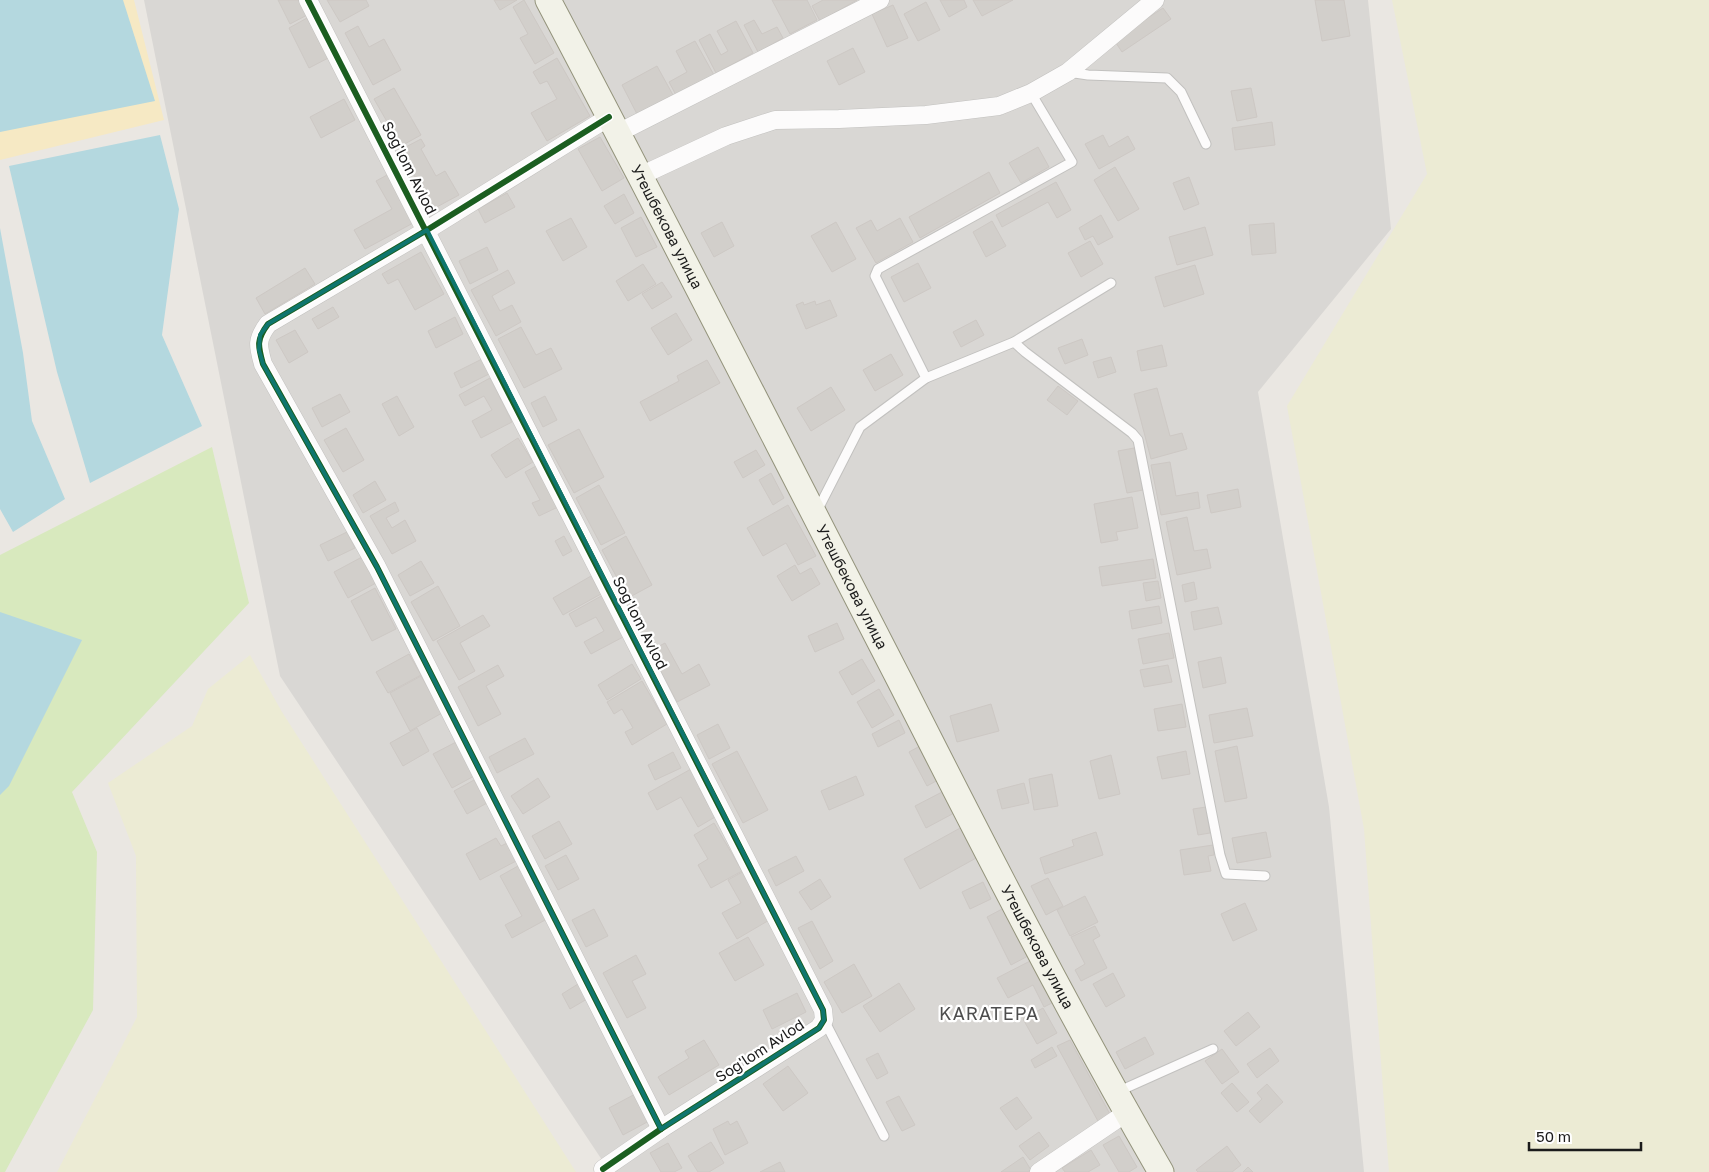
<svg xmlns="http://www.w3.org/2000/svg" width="1709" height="1172" font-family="'Golos Text',sans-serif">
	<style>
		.residential { fill: #d9d7d4 }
		.farmland { fill: #ecebd4 }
		.grass { fill: #d8e9be }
		.sand { fill: #f6e9c4 }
		.water { fill: #b4d8df }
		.building { fill: #d2cfcb; stroke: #cdc8c4 }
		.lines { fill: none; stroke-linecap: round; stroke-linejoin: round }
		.service-casing { stroke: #c2c1bf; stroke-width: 11 }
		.minor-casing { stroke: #c2c1bf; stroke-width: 19 }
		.secondary-casing { stroke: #93937b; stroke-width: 27 }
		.service { stroke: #fcfbfb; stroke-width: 9 }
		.minor { stroke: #fcfbfb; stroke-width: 18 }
		.secondary { stroke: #f2f2e8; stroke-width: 25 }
		.cycleway-casing { stroke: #fff; stroke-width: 9 }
		.cycleway { stroke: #1b5e20; stroke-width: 6 }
		.marked { fill: none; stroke: #0f766e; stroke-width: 4; stroke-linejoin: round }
		.labels { text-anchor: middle; stroke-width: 4.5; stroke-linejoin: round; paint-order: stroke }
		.street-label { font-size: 15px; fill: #1b1b1b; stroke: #fff }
		.quarter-label { font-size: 18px; letter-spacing: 1px; fill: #4e4e4e; stroke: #fff }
	</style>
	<rect width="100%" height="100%" fill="#eae7e2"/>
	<path class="residential" d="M144,0H1368L1391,229L1258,392L1329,807L1364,1172H610L280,676Z"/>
	<g class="farmland">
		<path d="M1392,0H1709V1172H1389L1364,829L1287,406L1427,174Z"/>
		<path d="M250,655L282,712L576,1172H57L137,1017L136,856L108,783L192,726L208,689Z"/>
	</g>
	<path class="grass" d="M212,447L249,603L72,792L97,852L93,1010L5,1172H0V555Z"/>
	<path class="sand" d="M0,0H134L164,120L0,160Z"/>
	<g class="water">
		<path d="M0,0H123L155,101L0,132Z"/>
		<path d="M160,135L179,209L162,335L202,426L90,483L57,372L9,166Z"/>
		<path d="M0,228L23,353L32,421L65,499L13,532L0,509Z"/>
		<path d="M0,612L82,640L9,786L0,795Z"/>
	</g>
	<g class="building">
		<path d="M278,0H301L309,14L290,24Z"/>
		<path d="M327,0H366L369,6L340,22Z"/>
		<path d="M494,0H517L500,10Z"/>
		<path d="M524,0L554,53L535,64L520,38L528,34L513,7Z"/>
		<path d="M772,0H807L817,20L790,34Z"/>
		<path d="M823,0H857L820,21L812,6Z"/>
		<path d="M940,0H964L967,7L949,17Z"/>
		<path d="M973,0H1013L982,16Z"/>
		<path d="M1315,0H1344L1350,36L1322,41Z"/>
		<path d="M926,2L940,30L918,41L904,14Z"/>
		<path d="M893,5L908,38L887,47L872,14Z"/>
		<path d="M1163,8L1171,19L1122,52L1114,40Z"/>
		<path d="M307,18L322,46L332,56L309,68L289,28Z"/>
		<path d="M754,20L762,34L777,27L783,38L758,52L744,25Z"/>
		<path d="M736,21L753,53L716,73L699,40L710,34L721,55L728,51L717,31Z"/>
		<path d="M358,26L369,47L384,39L401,70L373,85L345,33Z"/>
		<path d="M695,41L714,75L676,95L669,82L687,72L676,51Z"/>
		<path d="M853,48L865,72L839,85L827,61Z"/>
		<path d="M557,58L590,116L547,141L531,113L557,99L547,81L540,84L533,72Z"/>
		<path d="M657,66L673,95L637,114L622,85Z"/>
		<path d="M394,88L421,135L401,146L374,99Z"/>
		<path d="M1251,88L1257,117L1237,121L1231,91Z"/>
		<path d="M344,99L355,120L321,138L310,117Z"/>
		<path d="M1272,122L1275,145L1235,150L1232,128Z"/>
		<path d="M1103,135L1109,147L1128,136L1135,149L1099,169L1085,144Z"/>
		<path d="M600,137L624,178L602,191L578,149Z"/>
		<path d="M421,139L425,146L421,149L436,176L445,171L459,195L433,209L400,150Z"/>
		<path d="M1038,147L1049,167L1021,183L1009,163Z"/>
		<path d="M1115,167L1139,209L1118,221L1094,180Z"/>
		<path d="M989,172L1000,193L920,238L909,217Z"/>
		<path d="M389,174L415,222L365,249L354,230L392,209L376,181Z"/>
		<path d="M1189,177L1199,204L1184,210L1173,183Z"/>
		<path d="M1056,182L1071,210L1057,218L1048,202L1002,227L996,215Z"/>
		<path d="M507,193L515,207L485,223L478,209Z"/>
		<path d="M624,194L634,213L615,224L604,206Z"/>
		<path d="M1101,215L1113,237L1098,245L1093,236L1085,240L1079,228Z"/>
		<path d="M641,217L657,247L636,257L621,228Z"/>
		<path d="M571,218L587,247L563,261L546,231Z"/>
		<path d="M900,218L913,242L876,263L856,228L871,220L877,231Z"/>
		<path d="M992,221L1006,246L986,257L973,232Z"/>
		<path d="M722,222L734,246L714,257L701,233Z"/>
		<path d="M836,222L856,259L832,272L811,236Z"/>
		<path d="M1274,223L1276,253L1252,255L1249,225Z"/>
		<path d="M1205,227L1213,255L1177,265L1169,237Z"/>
		<path d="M1090,241L1103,264L1081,277L1068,253Z"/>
		<path d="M487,247L498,270L470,284L459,261Z"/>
		<path d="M421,252L444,294L415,310L398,279L388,284L382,274Z"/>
		<path d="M918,263L931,288L904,302L891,277Z"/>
		<path d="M643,264L656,284L628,301L616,281Z"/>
		<path d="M1195,265L1204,294L1164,307L1155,277Z"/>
		<path d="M305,268L315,284L265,314L256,298Z"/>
		<path d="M508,270L515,283L492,296L500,311L512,305L521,322L496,336L471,290Z"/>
		<path d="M662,282L672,297L652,309L642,294Z"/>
		<path d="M830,300L837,316L806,329L796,305L803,302L804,305L815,301L816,305Z"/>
		<path d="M333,307L339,317L318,329L312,319Z"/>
		<path d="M676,313L692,340L668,355L651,328Z"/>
		<path d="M455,317L463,334L436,348L428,331Z"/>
		<path d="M976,320L984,335L961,347L953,332Z"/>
		<path d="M521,327L536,355L551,348L562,369L524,388L498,339Z"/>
		<path d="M295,330L308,352L289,363L276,340Z"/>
		<path d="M1082,339L1088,355L1065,364L1058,348Z"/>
		<path d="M1162,345L1167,366L1141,371L1137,351Z"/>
		<path d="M891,354L903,375L875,391L863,370Z"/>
		<path d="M1111,357L1116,372L1098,378L1093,362Z"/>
		<path d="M482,359L489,374L461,388L454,373Z"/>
		<path d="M707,360L720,383L650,421L640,402L679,381L677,376Z"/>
		<path d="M490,378L512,422L481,438L472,421L492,410L484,396L465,406L459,395Z"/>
		<path d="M1058,386L1078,401L1067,415L1047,400Z"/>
		<path d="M831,387L845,410L811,431L797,408Z"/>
		<path d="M1157,388L1170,436L1182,433L1187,449L1151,459L1134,394Z"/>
		<path d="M340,394L350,412L322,427L312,408Z"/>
		<path d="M397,396L414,427L399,436L382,404Z"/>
		<path d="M545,396L557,420L543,427L531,403Z"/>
		<path d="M346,428L364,460L343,472L324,440Z"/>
		<path d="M579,429L604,477L574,493L548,445Z"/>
		<path d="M518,438L533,462L506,478L491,455Z"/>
		<path d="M1134,448L1143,490L1127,493L1118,451Z"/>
		<path d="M756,450L765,465L743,478L734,462Z"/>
		<path d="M1170,462L1176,496L1198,492L1200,508L1161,515L1151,465Z"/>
		<path d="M536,466L558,507L539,516L532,503L540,500L525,472Z"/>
		<path d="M771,473L784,498L773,505L759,480Z"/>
		<path d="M375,481L386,500L363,513L353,495Z"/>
		<path d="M599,485L625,533L601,545L576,498Z"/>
		<path d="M1238,489L1241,507L1211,513L1207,495Z"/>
		<path d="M1132,497L1138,528L1116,532L1118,540L1101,543L1094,504Z"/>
		<path d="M395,502L399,511L386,518L392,528L405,520L416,541L392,554L370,516Z"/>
		<path d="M788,505L816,556L798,565L786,543L763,556L747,528Z"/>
		<path d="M1187,517L1194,551L1207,549L1211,568L1177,575L1166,522Z"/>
		<path d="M347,532L355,548L328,561L320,545Z"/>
		<path d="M564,536L572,551L563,556L555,541Z"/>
		<path d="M626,536L652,585L628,598L602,550Z"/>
		<path d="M362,557L376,583L348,598L334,572Z"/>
		<path d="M1153,559L1156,578L1102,586L1099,567Z"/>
		<path d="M421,561L434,583L410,596L398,575Z"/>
		<path d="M795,565L800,574L811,568L820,584L792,601L777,576Z"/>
		<path d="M591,576L601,594L563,615L553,598Z"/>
		<path d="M1158,581L1161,598L1146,601L1143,583Z"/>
		<path d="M1194,582L1197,599L1185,602L1182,585Z"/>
		<path d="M438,586L460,626L433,641L411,602Z"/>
		<path d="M375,588L396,629L372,641L351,601Z"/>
		<path d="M603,595L625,636L591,654L584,642L604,631L596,617L576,627L569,614Z"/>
		<path d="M1159,606L1162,623L1132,629L1129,611Z"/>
		<path d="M1218,607L1222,624L1194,630L1191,612Z"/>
		<path d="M483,615L490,626L460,643L475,671L459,680L437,641Z"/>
		<path d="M837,623L844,639L815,652L808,636Z"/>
		<path d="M1169,633L1174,658L1143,664L1138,639Z"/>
		<path d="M665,643L682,674L699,664L710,685L677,702L650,651Z"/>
		<path d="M409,654L421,675L388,693L376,672Z"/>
		<path d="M1221,657L1226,683L1203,688L1198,662Z"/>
		<path d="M862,659L875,681L852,695L839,672Z"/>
		<path d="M632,664L641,679L607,700L598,685Z"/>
		<path d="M498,665L504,676L486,686L501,714L478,726L458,687Z"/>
		<path d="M1168,665L1172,682L1144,687L1140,670Z"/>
		<path d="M421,676L442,713L410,731L390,693Z"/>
		<path d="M642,681L667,724L632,745L625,732L633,728L622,709L614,714L607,702Z"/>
		<path d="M879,689L894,715L872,728L857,702Z"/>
		<path d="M991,704L999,731L957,742L950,716Z"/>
		<path d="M1182,704L1186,727L1158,731L1154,709Z"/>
		<path d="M1247,708L1253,736L1214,743L1209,715Z"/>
		<path d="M899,720L905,733L878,747L872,734Z"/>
		<path d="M718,724L730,748L709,759L697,735Z"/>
		<path d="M417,728L429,751L403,766L390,743Z"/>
		<path d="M525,738L534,754L497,773L489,757Z"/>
		<path d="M458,741L476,775L452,788L433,754Z"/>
		<path d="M920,746L938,780L927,786L909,752Z"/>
		<path d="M1237,746L1247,798L1225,802L1215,751Z"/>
		<path d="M737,751L768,810L743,823L712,764Z"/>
		<path d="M1186,751L1190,774L1162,779L1157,757Z"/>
		<path d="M673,752L681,768L655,780L648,765Z"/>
		<path d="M1111,755L1120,794L1099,799L1090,761Z"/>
		<path d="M691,769L700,787L699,788L715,817L698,827L681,797L657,810L648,793Z"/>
		<path d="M1052,774L1058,806L1034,810L1029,779Z"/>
		<path d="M856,776L864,795L829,810L821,791Z"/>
		<path d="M538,778L550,797L523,814L511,796Z"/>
		<path d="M474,780L487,803L467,814L454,791Z"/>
		<path d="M1024,783L1029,803L1002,809L997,790Z"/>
		<path d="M944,791L956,812L926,828L915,806Z"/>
		<path d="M1206,807L1210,833L1198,835L1193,809Z"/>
		<path d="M559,821L572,844L545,859L532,836Z"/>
		<path d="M714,823L742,871L711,888L698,865L708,859L694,835Z"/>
		<path d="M962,827L978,857L920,889L904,859Z"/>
		<path d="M1096,832L1103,855L1045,874L1040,858L1074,846L1072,840Z"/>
		<path d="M1266,832L1271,857L1237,863L1232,838Z"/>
		<path d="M496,838L501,846L509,842L518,860L480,880L466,854Z"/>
		<path d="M1213,845L1214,855L1208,856L1211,871L1184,875L1180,850Z"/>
		<path d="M566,855L579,879L558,890L545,866Z"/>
		<path d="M796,856L804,871L776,886L768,870Z"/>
		<path d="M518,866L547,919L512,938L505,925L522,916L500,876Z"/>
		<path d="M744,871L771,919L737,939L722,913L741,903L728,880Z"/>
		<path d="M1048,878L1063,906L1046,915L1031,886Z"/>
		<path d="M820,879L831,897L811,910L799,892Z"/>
		<path d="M983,882L991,899L970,909L962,892Z"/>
		<path d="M1085,896L1098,922L1070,936L1057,910Z"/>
		<path d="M1245,903L1257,930L1233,941L1221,914Z"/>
		<path d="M1004,908L1028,956L1011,965L987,917Z"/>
		<path d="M594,909L608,936L586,947L572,920Z"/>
		<path d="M812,921L833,961L820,969L798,928Z"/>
		<path d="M1095,926L1100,936L1093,940L1107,968L1081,981L1075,970L1085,964L1071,937Z"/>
		<path d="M748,937L764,965L735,981L719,953Z"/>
		<path d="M636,955L646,974L632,981L646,1008L627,1018L603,973Z"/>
		<path d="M1032,960L1054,1002L1044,1007L1033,985L1008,998L997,978Z"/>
		<path d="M854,964L872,996L842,1013L824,982Z"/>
		<path d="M1113,973L1125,996L1106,1007L1093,984Z"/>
		<path d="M899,983L915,1009L880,1032L863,1006Z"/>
		<path d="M578,984L587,999L570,1009L562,994Z"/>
		<path d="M797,993L806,1012L772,1029L763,1010Z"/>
		<path d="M1043,1008L1057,1033L1037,1044L1023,1019Z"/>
		<path d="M1248,1012L1260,1027L1236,1046L1224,1031Z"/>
		<path d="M1145,1037L1154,1054L1125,1069L1116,1052Z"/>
		<path d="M704,1040L719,1065L669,1095L658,1077L689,1058L685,1051Z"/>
		<path d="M1070,1040L1111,1116L1099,1123L1057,1046Z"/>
		<path d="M1052,1047L1057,1056L1035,1068L1031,1060Z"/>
		<path d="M1270,1048L1279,1061L1257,1078L1247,1064Z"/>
		<path d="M1222,1049L1239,1072L1222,1084L1205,1061Z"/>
		<path d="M878,1053L888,1073L877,1079L866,1059Z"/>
		<path d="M788,1066L808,1093L783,1111L763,1084Z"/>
		<path d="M1232,1083L1249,1102L1237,1112L1221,1093Z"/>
		<path d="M1267,1084L1283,1102L1260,1123L1249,1111L1262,1099L1257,1093Z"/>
		<path d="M637,1093L651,1120L623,1135L609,1108Z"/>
		<path d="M899,1096L915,1125L902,1131L886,1102Z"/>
		<path d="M1017,1097L1032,1118L1016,1130L1000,1108Z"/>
		<path d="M728,1121L730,1125L737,1121L748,1143L725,1155L713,1129Z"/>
		<path d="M1039,1132L1049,1146L1030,1160L1019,1146Z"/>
		<path d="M1119,1136L1137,1167L1129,1172H1119L1103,1145Z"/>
		<path d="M711,1142L724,1163L709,1172H698L688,1156Z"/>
		<path d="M668,1143L682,1168L674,1172H661L650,1153Z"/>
		<path d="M1227,1146L1241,1165L1232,1172H1198L1196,1170Z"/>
		<path d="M1091,1150L1100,1165L1088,1172H1065L1062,1168Z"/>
		<path d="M1023,1157L1031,1170L1027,1172H1001Z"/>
		<path d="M780,1162L785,1172H760Z"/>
		<path d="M1248,1167L1253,1172H1243Z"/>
	</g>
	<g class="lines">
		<g class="service-casing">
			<g id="service">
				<path d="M1068,72L1088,75L1167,78L1181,92L1206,144"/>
				<path d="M1014,342L1111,283"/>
				<path d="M926,378L875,276L878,269L1072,162L1031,93"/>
				<path d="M817,511L860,427L926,378L1014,342L1025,352L1132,433L1138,440L1220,855L1226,874L1265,876"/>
				<path d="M824,1020L884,1136"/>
				<path d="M1117,1092L1213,1049"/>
			</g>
		</g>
		<g class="minor-casing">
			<g id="minor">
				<path d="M308,0L823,1010L824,1020L819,1028L661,1129L603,1169"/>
				<path d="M609,117L427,230L268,324C256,340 258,346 263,364L377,567L661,1129"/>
				<path d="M618,133L880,0"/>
				<path d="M640,176L726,136L775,120L839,119L926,115L999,106L1031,93L1068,72L1155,0"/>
				<path d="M1039,1172L1126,1113"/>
			</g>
		</g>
		<g class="secondary-casing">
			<g id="secondary">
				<path id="s1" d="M548,0C668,227 784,456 902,685C985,849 1069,1013 1161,1172"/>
			</g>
		</g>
		<use href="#service" class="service"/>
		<use href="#minor" class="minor"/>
		<use href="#secondary" class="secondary"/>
		<g class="cycleway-casing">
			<g id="cycleway">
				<path d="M308,0L823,1010L824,1020L819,1028L661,1129L603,1169"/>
				<path d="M609,117L427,230L268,324C256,340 258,346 263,364L377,567L661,1129"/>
			</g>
		</g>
		<use href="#cycleway" class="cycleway"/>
	</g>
	<path class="marked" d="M427,230L823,1010L824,1020L819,1028L661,1129L377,567L263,364L259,350L260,335L268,324Z"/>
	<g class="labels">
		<g class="street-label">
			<text transform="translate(409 168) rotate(63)" y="5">Sog'lom Avlod</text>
			<text dy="5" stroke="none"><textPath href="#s1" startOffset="256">Утешбекова улица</textPath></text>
			<text dy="5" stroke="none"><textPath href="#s1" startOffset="661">Утешбекова улица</textPath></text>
			<text transform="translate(640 623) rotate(63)" y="5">Sog'lom Avlod</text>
			<text dy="5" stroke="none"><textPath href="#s1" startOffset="1066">Утешбекова улица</textPath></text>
			<text transform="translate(760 1051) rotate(-33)" y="5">Sog'lom Avlod</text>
		</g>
		<g class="quarter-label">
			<text x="989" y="1020">KARATEPA</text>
		</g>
	</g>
	<path d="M1529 1142v8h112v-8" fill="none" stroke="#1b1b1b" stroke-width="2.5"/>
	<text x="1536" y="1142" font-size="15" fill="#1b1b1b" stroke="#ffffff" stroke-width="4" paint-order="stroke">50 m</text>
</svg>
